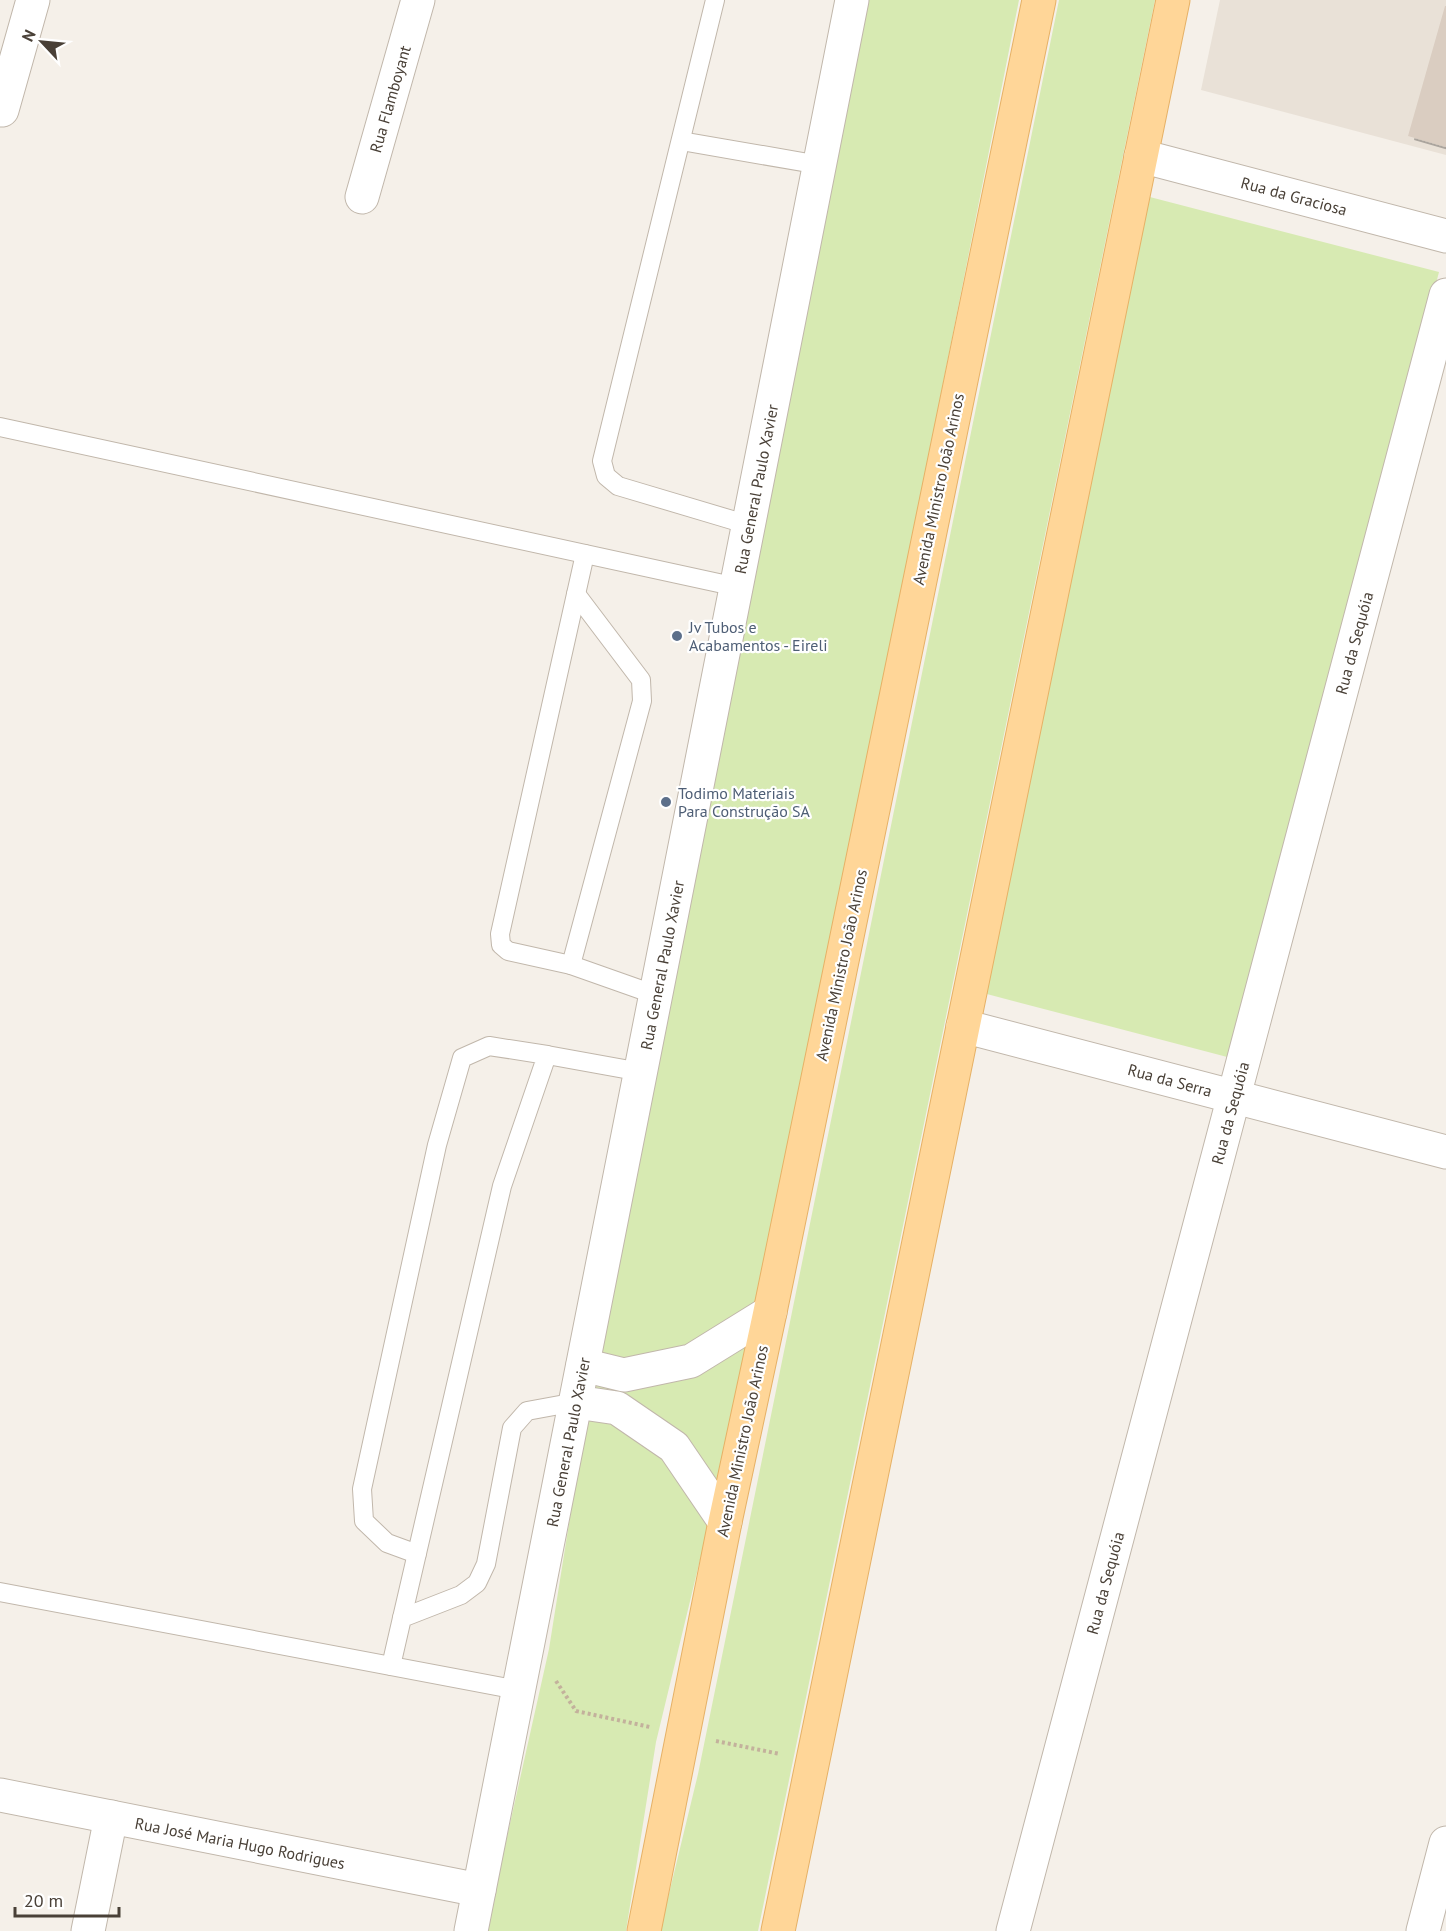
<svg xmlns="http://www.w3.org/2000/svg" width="1446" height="1931" font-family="'PT Sans',sans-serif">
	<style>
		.residential { fill: #e9e1d7 }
		.green { fill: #d7eab2 }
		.building { fill: #dacdc1; filter: url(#shadow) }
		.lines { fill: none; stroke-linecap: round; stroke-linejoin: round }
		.service-casing { stroke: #c1b7ab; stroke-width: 20 }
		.minor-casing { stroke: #c1b7ab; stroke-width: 35 }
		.primary-casing { stroke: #e6b166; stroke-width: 35 }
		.path { stroke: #c3b19c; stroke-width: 4; stroke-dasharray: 3 3; stroke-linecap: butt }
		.service { stroke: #fff; stroke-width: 18 }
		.minor { stroke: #fff; stroke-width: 33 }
		.primary { stroke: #ffd698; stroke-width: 33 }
		.service-dot { fill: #5c6f8a; stroke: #fff; stroke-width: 2 }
		.labels { text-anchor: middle; stroke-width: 4.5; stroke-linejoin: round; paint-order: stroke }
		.street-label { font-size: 16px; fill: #494037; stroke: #fff }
		.service-label { font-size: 16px; fill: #4e5e75; stroke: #fff; text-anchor: start }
	</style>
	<defs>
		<filter id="shadow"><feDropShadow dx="6" dy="4" stdDeviation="0" flood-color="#0004"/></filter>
	</defs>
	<rect width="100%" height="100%" fill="#f5f0e9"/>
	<path class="residential" d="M1220,0H1446V155L1201,90Z"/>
	<g class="green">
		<path d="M867,0H1019L755,1332L656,1742L626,1931H486L549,1649L585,1423Z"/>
		<path d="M1059,0H1155L758,1931H660L698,1774Z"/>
		<path d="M1146,196L1439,272L1231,1058L983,993Z"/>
	</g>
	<path class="building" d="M1445,6H1446V147L1408,136Z"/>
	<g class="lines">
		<g class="service-casing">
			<g id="service">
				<path d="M715,0L602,461L606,476L618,486L749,525"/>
				<path d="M681,141L820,165"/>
				<path d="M0,427L737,587"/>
				<path d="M585,554L500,934L501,945L508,951L571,965L656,995"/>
				<path d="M571,965L642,701L641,680L576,594"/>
				<path d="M547,1055L641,1072"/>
				<path d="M0,1592L518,1690"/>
				<path d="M402,1618L502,1186L547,1055L489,1046L462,1058L437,1145L362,1489L364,1521L387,1543L417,1554"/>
				<path d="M391,1666L402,1618L461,1595L477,1583L486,1564L512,1428L527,1411L576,1402"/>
			</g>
		</g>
		<g class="minor-casing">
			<g id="minor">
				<path d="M2,110L33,0"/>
				<path d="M1141,156L1446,236"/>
				<path d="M362,197L418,0"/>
				<path d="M963,1026L1446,1152"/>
				<path d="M583,1365L624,1375L691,1361L770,1312"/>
				<path d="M576,1402L617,1408L674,1447L725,1522"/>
				<path d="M0,1795L479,1890"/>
				<path d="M88,1931L111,1817"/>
				<path d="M471,1931L852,0"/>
				<path d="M1013,1931L1446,295"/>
				<path d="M1423,1931L1446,1843"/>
			</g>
		</g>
		<g class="primary-casing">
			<g id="primary">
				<path d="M644,1931L725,1522L770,1312L1039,0"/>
				<path d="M778,1931L1173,0"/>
			</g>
		</g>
		<g class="path">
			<path d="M556,1681L576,1711L650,1727"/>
			<path d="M716,1741L780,1754"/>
		</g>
		<use href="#service" class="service"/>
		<use href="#minor" class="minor"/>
		<use href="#primary" class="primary"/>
	</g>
	<g class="service-dot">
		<circle cx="677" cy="636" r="6"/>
		<circle cx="666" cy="802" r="6"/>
	</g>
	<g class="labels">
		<g class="street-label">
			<text transform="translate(390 99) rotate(-74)" y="6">Rua Flamboyant</text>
			<text transform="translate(1294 196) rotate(15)" y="6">Rua da Graciosa</text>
			<text transform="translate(756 489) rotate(-79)" y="6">Rua General Paulo Xavier</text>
			<text transform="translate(938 489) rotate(-78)" y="6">Avenida Ministro João Arinos</text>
			<text transform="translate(1354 643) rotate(-75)" y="6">Rua da Sequóia</text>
			<text transform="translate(662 965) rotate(-79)" y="6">Rua General Paulo Xavier</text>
			<text transform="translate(841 965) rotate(-78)" y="6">Avenida Ministro João Arinos</text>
			<text transform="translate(1170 1080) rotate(15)" y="6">Rua da Serra</text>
			<text transform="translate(1230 1113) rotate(-75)" y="6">Rua da Sequóia</text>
			<text transform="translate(742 1441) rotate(-78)" y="6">Avenida Ministro João Arinos</text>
			<text transform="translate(568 1442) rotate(-79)" y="6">Rua General Paulo Xavier</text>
			<text transform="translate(1105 1583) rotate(-75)" y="6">Rua da Sequóia</text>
			<text transform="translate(240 1843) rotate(11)" y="6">Rua José Maria Hugo Rodrigues</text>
		</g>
		<g class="service-label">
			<text x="689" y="633">Jv Tubos e<tspan x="689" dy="18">Acabamentos - Eireli</tspan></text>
			<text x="678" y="799">Todimo Materiais<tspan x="678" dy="18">Para Construção SA</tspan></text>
		</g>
	</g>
	<g transform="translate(42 42) rotate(296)" stroke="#ffffff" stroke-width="4.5" paint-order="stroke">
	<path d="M0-4.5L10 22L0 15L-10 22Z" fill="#494037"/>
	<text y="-9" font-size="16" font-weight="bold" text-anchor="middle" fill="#494037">N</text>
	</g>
	<path d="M15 1907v9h104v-9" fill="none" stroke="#494037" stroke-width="3"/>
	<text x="24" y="1907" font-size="18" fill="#494037" stroke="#ffffff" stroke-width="4.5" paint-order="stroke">20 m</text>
</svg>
